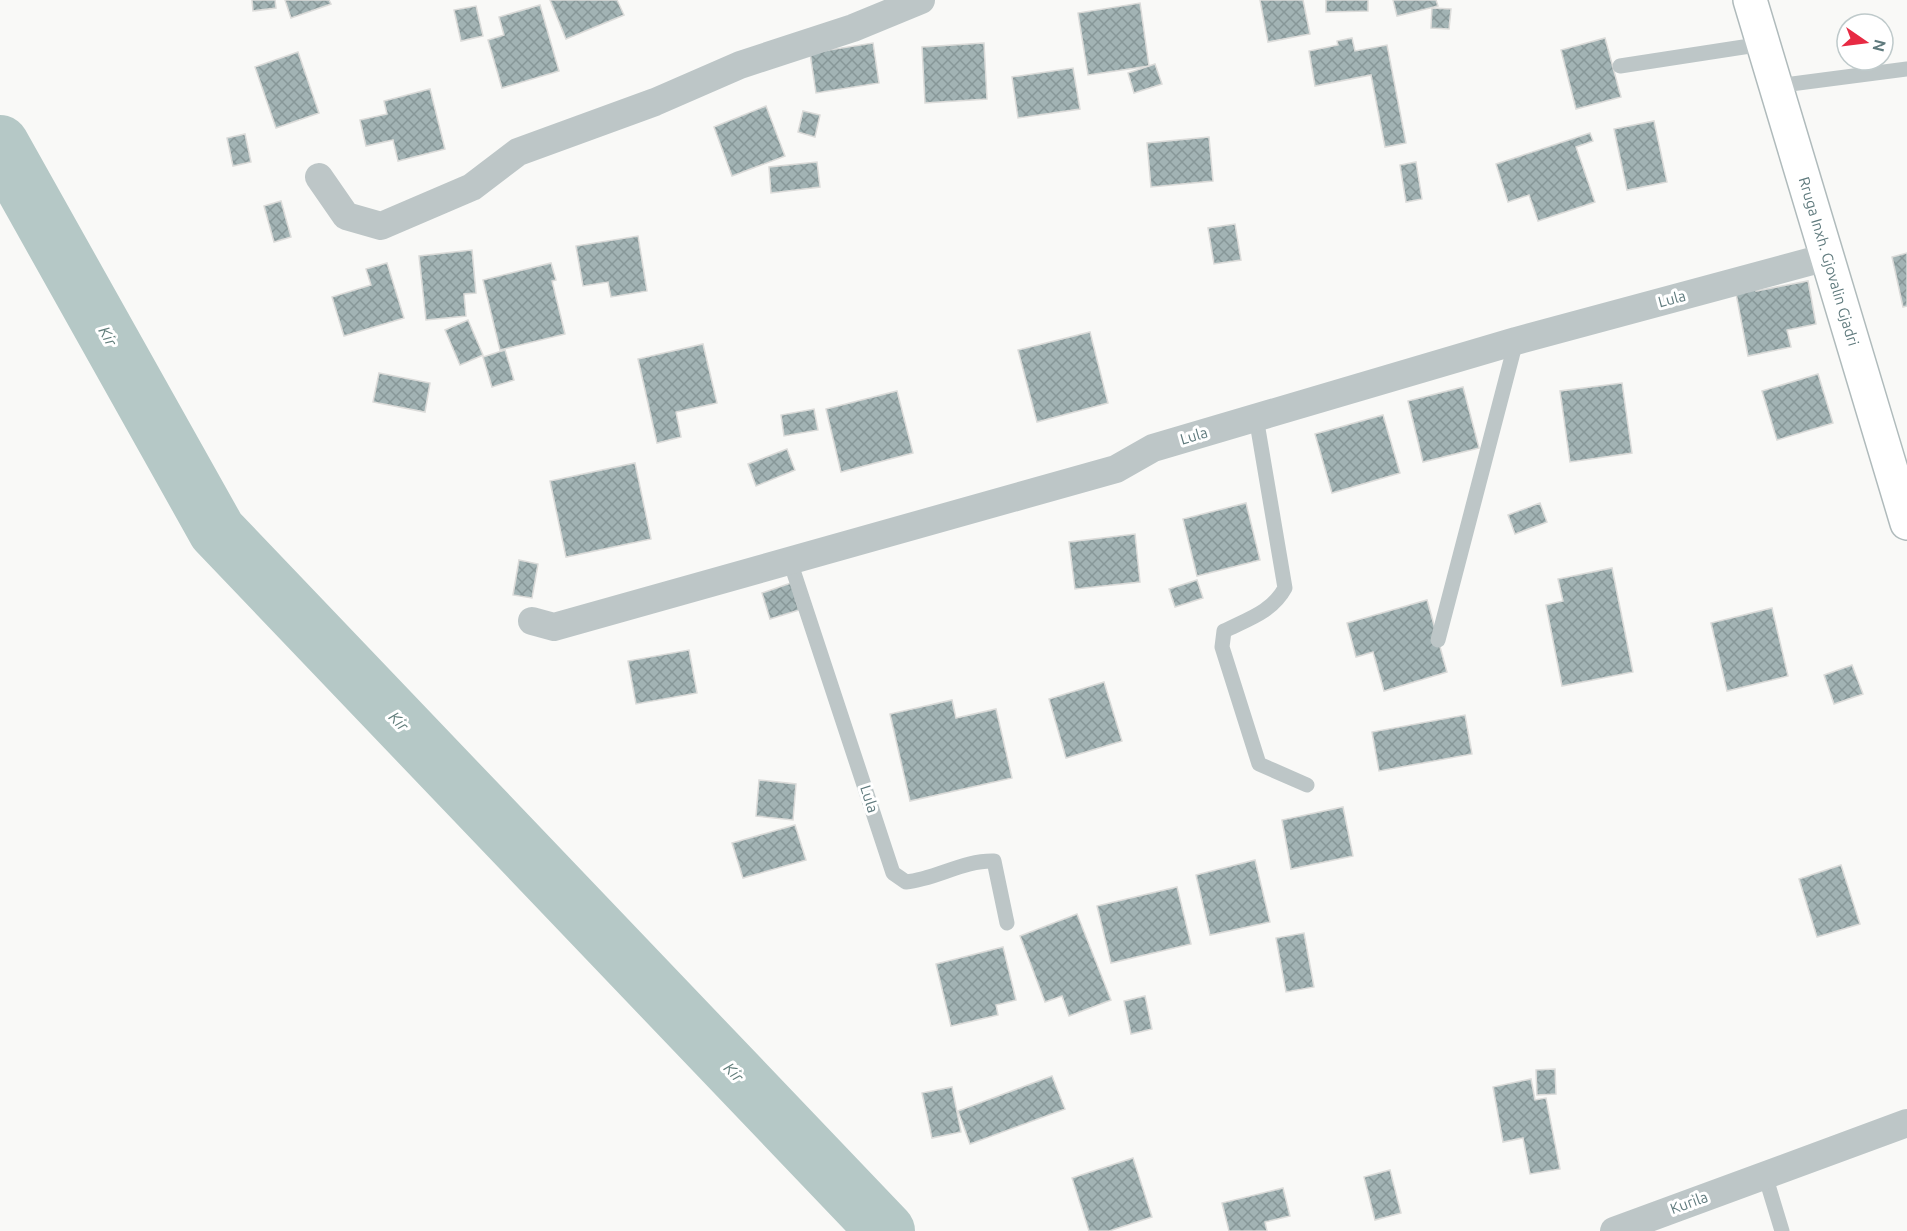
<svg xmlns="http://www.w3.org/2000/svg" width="1907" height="1231" font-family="Ubuntu,sans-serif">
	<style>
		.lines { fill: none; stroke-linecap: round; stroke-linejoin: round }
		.river { stroke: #b5c8c6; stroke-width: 58 }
		.building { fill: url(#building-cross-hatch); stroke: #dbdbd9; stroke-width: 1.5 }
		.secondary-casing { stroke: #b0bbbc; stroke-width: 36 }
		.service { stroke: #bdc6c7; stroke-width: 15 }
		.minor { stroke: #bdc6c7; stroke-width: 28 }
		.secondary { stroke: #fff; stroke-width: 33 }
		.labels { text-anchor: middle; stroke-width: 6; stroke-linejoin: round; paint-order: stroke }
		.street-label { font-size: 15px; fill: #5f7a7d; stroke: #fff }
		.water-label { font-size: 16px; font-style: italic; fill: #5f7c79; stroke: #fff }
	</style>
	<defs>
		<pattern id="building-cross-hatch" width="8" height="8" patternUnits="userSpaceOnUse" patternTransform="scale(1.5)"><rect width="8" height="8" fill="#a2b3b4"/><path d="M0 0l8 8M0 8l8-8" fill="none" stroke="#879798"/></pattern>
	</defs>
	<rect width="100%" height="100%" fill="#f9f9f7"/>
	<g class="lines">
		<path class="river" d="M0,144L217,531L886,1231"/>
	</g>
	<g class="building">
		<path d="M252,0H275L276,8L253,11Z"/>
		<path d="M285,0H329L331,4L291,18Z"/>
		<path d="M550,0H617L624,15L566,39Z"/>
		<path d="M1260,0H1303L1310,34L1268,42Z"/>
		<path d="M1326,0H1368V11L1326,12Z"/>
		<path d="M1393,0H1436L1438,6L1397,16Z"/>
		<path d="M1140,3L1149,66L1088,75L1078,13Z"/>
		<path d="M540,5L559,71L502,88L488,40L504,35L499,17Z"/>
		<path d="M476,6L483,36L461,41L454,10Z"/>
		<path d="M1432,8L1451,9L1449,29L1431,28Z"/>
		<path d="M1352,38L1355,51L1387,45L1406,143L1385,147L1371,75L1315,86L1309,51L1338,45L1337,41Z"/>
		<path d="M1605,38L1621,97L1576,109L1561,50Z"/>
		<path d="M873,43L879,83L816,93L810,53Z"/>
		<path d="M984,43L987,99L925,103L922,47Z"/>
		<path d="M298,52L319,113L276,128L255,67Z"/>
		<path d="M1155,64L1162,84L1134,93L1128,73Z"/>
		<path d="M1073,68L1080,109L1018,118L1012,77Z"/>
		<path d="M430,89L445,149L398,161L393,140L366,146L360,120L387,114L384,101Z"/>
		<path d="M766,106L785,156L732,176L714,127Z"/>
		<path d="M803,111L820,115L815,137L798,132Z"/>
		<path d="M1654,121L1667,182L1627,190L1614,129Z"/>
		<path d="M1590,133L1593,141L1576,147L1595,202L1538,221L1529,195L1508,202L1496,164Z"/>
		<path d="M245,134L251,162L233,166L227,138Z"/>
		<path d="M1209,137L1213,181L1151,187L1147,143Z"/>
		<path d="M817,162L820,187L771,193L769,167Z"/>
		<path d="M1416,162L1422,199L1406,202L1400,165Z"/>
		<path d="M281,201L291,237L274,242L264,206Z"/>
		<path d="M1235,224L1241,260L1214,264L1208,228Z"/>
		<path d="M638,236L647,291L611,297L608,282L583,286L576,246Z"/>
		<path d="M472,250L476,293L464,294L466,316L426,320L419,256Z"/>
		<path d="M1907,253V306L1903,307L1892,257Z"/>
		<path d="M387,263L404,318L344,336L332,297L371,285L366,269Z"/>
		<path d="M551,263L556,280L552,281L565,334L500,350L483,280Z"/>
		<path d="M1754,279L1756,291L1808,281L1816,324L1787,330L1791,347L1748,356L1734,283Z"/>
		<path d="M468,320L483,355L460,365L445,330Z"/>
		<path d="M1090,332L1108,403L1037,422L1018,350Z"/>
		<path d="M703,344L717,403L676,412L681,437L657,443L638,359Z"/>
		<path d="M505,350L514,380L492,387L483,357Z"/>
		<path d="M379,373L430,383L425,412L373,402Z"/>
		<path d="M1818,374L1833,423L1777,440L1762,391Z"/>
		<path d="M1622,383L1632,453L1570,462L1560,391Z"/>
		<path d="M1463,387L1479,448L1423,462L1408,401Z"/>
		<path d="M897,391L913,453L841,472L826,409Z"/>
		<path d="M814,409L818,430L784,436L781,415Z"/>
		<path d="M1383,415L1400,473L1332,493L1315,434Z"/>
		<path d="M787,449L795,470L756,486L748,464Z"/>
		<path d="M635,463L651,539L566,557L550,481Z"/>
		<path d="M1246,503L1260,560L1197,576L1183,519Z"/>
		<path d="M1540,503L1547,522L1515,534L1508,515Z"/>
		<path d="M1135,534L1140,582L1075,589L1069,542Z"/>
		<path d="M519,560L538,564L532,598L513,595Z"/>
		<path d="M1612,568L1633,672L1562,686L1546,605L1563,601L1558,579Z"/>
		<path d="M1197,580L1203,598L1175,607L1169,589Z"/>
		<path d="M791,583L799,610L770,619L762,593Z"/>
		<path d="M1427,600L1447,672L1384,691L1373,652L1356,657L1347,623Z"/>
		<path d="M1772,608L1788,676L1727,691L1711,623Z"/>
		<path d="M689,650L697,693L636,704L628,661Z"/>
		<path d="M1852,665L1863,694L1834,704L1824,675Z"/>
		<path d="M1104,682L1122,741L1066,758L1049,699Z"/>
		<path d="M952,700L956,718L996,709L1012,778L910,801L890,714Z"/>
		<path d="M1465,715L1472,754L1379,771L1372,732Z"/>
		<path d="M759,780L796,784L793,820L756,816Z"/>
		<path d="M1343,807L1353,856L1291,869L1282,820Z"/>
		<path d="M795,825L806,860L743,878L732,843Z"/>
		<path d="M1255,860L1270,922L1210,935L1196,875Z"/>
		<path d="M1841,865L1860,924L1817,937L1799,879Z"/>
		<path d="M1177,887L1191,944L1111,963L1097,906Z"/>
		<path d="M1077,914L1111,1000L1069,1016L1062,996L1045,1002L1020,936Z"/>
		<path d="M1304,933L1314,987L1286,992L1276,938Z"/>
		<path d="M1003,947L1016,1000L996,1005L998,1015L951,1026L936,964Z"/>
		<path d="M1145,996L1152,1029L1131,1034L1124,1001Z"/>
		<path d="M1555,1069L1556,1094L1537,1095L1536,1070Z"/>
		<path d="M1052,1076L1065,1109L970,1144L958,1111Z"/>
		<path d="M1531,1079L1535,1100L1546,1098L1560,1169L1530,1174L1523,1138L1503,1142L1493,1087Z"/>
		<path d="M952,1087L961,1132L932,1138L922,1093Z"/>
		<path d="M1133,1158L1152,1217L1109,1231H1089L1072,1178Z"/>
		<path d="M1390,1170L1401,1213L1375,1220L1364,1177Z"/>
		<path d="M1283,1188L1290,1216L1265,1222L1267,1231H1229L1222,1203Z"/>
	</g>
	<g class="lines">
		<g class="secondary-casing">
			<g id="secondary">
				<path id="s1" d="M1750,0L1907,523"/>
			</g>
		</g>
		<g class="service">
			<path d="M1620,66L1763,44"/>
			<path d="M1776,86L1907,69"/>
			<path d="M1256,417L1285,588C1272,612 1248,619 1224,631L1222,647L1259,764L1307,785"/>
			<path d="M790,561L893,873L906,882C936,879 964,860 994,861L1007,923"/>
			<path d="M1438,640L1516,341"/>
			<path d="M1765,1175L1782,1231"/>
		</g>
		<g class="minor">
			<path d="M319,177L346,216L381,226L472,187L518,152L655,102L740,65L853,28L921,0"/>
			<path d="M532,621L554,627L1116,469L1153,448L1516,341L1827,257"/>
			<path d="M1614,1231L1907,1123"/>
		</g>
		<use href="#secondary" class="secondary"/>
	</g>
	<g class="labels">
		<g class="street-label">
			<text dy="5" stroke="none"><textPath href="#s1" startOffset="273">Rruga Inxh. Gjovalin Gjadri</textPath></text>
			<text transform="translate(1672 299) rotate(-15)" y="5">Lula</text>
			<text transform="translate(1194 436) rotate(-16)" y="5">Lula</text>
			<text transform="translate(869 799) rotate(72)" y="5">Lula</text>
			<text transform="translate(1689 1203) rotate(-20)" y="5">Kurila</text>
		</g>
		<g class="water-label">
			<text transform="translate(108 336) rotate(61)" y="6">Kir</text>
			<text transform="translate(399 721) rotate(46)" y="6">Kir</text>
			<text transform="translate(734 1072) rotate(46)" y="6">Kir</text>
		</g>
	</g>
	<g transform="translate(1865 42) rotate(104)"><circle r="28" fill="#ffffff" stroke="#bfcacb" stroke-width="1.5"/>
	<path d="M0-4.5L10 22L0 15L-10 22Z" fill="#e72a43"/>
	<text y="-9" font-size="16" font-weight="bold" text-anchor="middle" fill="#5f7a7d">N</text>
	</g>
</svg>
